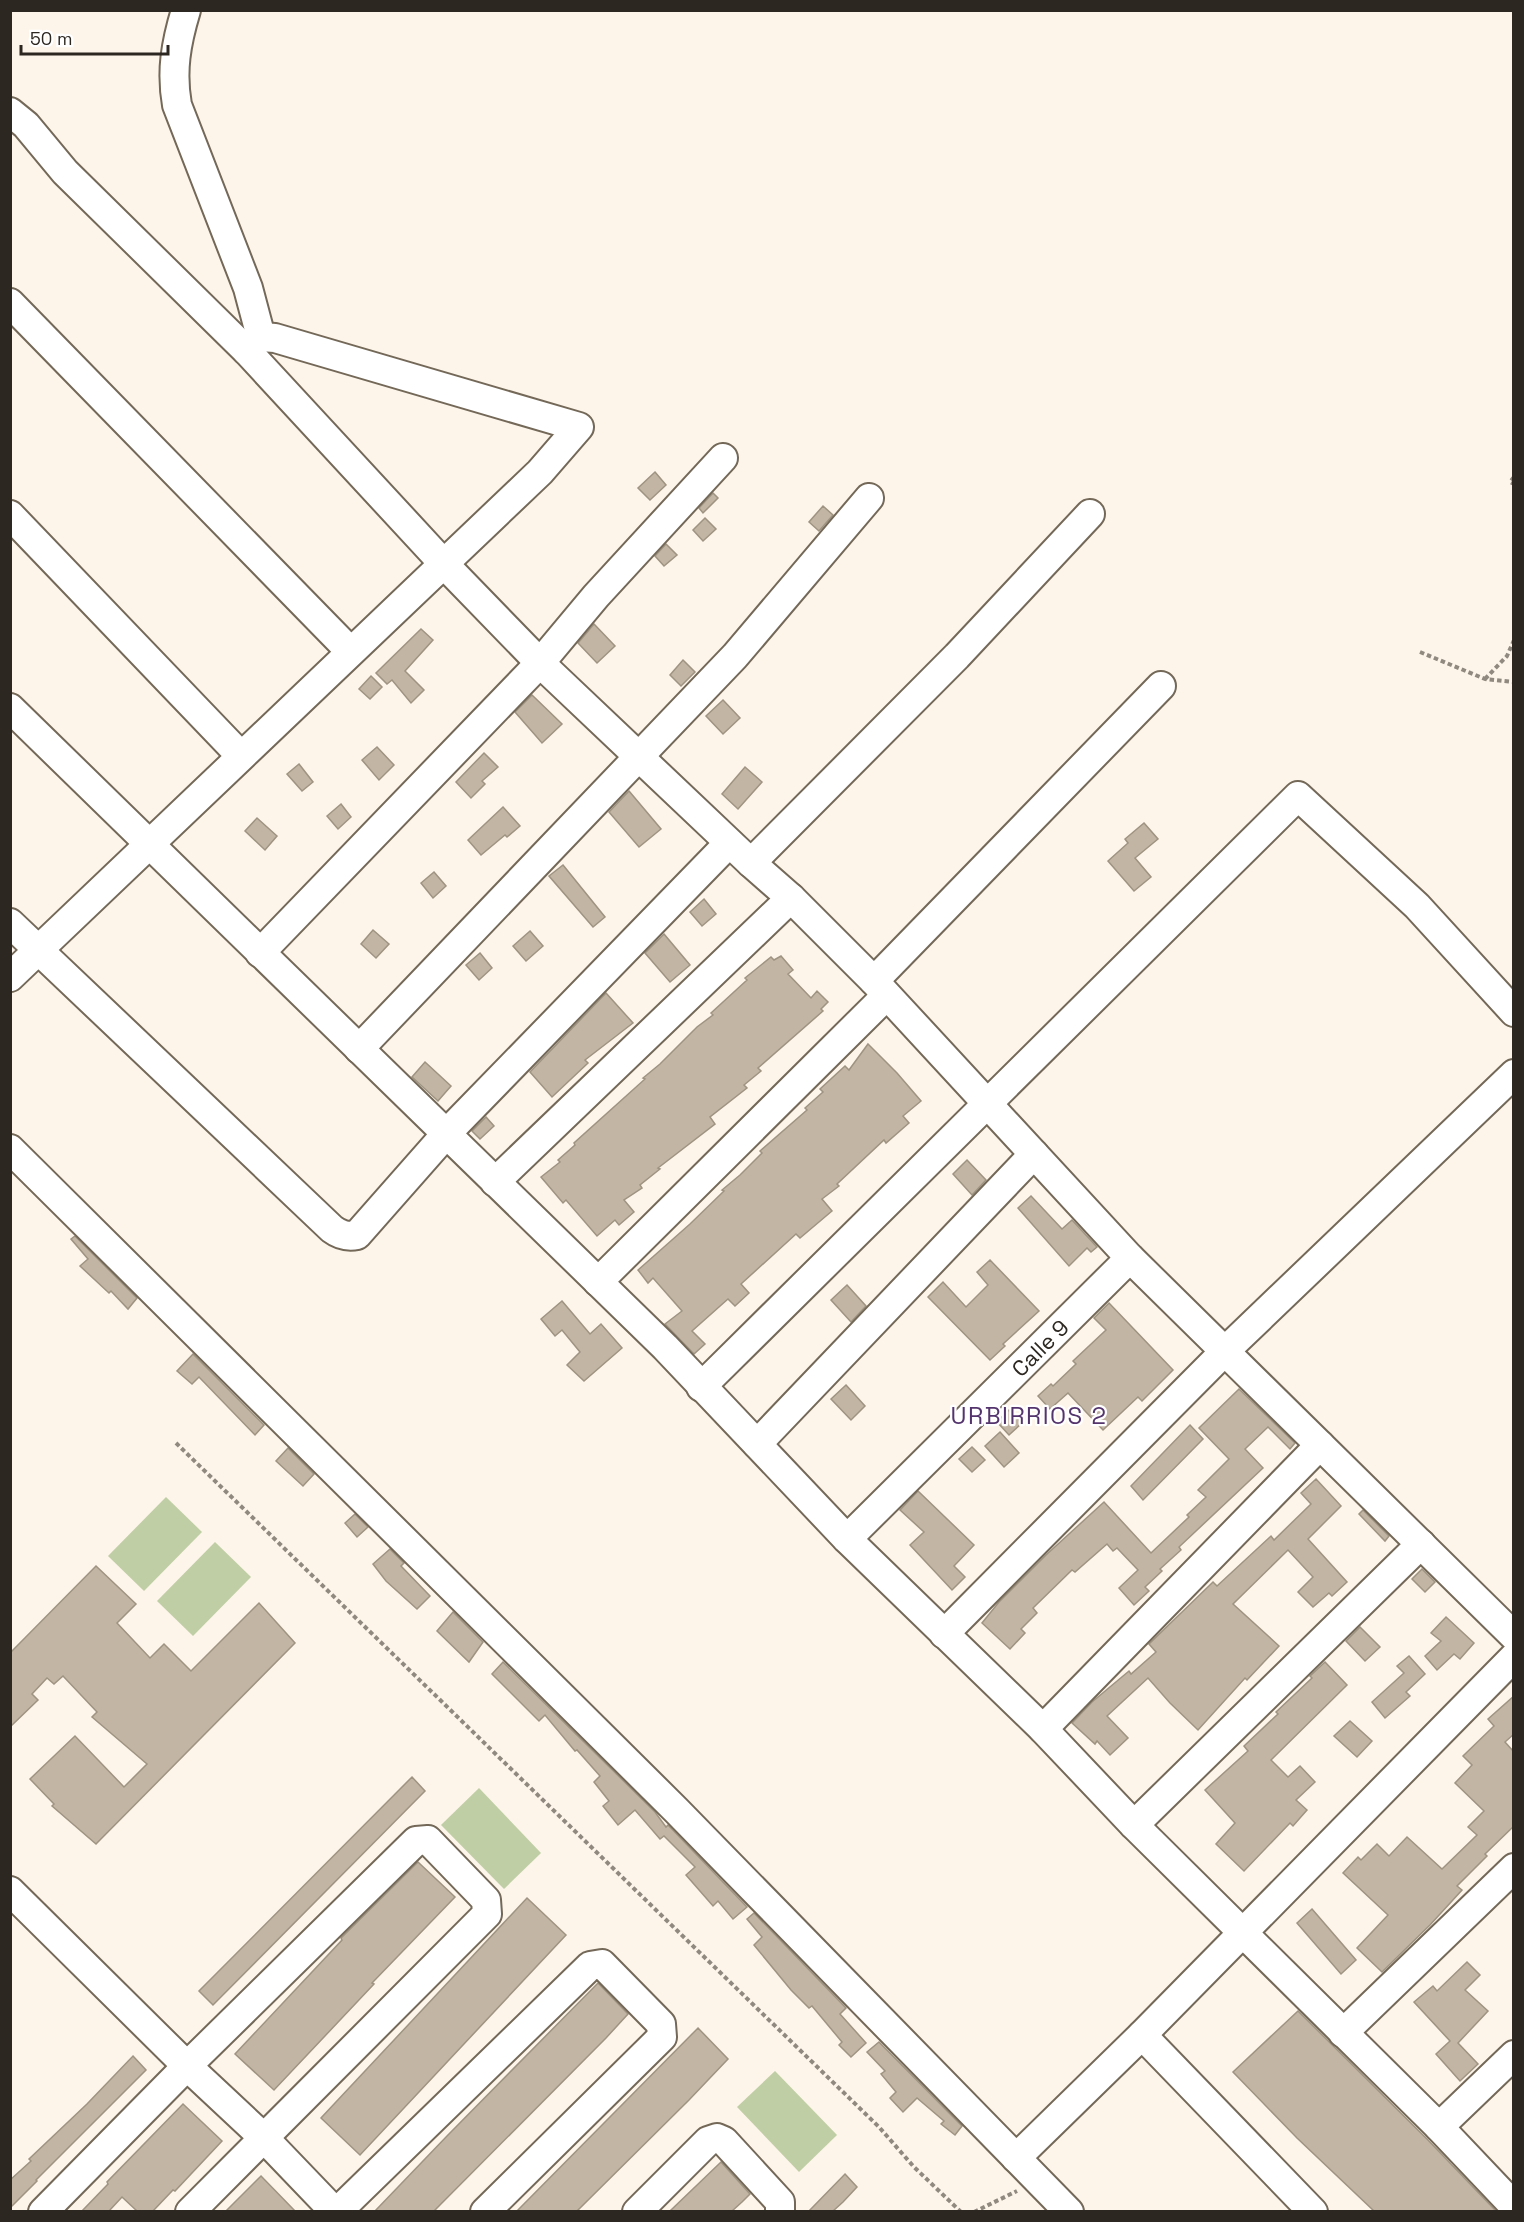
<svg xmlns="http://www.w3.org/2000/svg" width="1524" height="2222" font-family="'Space Grotesk',sans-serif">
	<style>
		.green { fill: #c0cea5 }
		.building { fill: #c2b5a4; stroke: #9f9382; stroke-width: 1.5 }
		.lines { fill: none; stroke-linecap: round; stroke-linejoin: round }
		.minor-casing { stroke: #746958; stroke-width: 32 }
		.path { stroke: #908980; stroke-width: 4; stroke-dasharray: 4.5 3; stroke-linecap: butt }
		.minor { stroke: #fff; stroke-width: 28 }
		.labels { text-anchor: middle; stroke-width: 4.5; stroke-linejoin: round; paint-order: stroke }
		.street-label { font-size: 22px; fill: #2c2720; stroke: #fff }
		.neighbourhood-label { font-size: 24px; letter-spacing: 1.5px; fill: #54346d; stroke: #fff }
	</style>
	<rect width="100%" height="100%" fill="#fdf5ea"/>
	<g class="green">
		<path d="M166,1497L202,1532L144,1591L108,1556Z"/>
		<path d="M215,1542L251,1577L193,1636L157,1601Z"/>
		<path d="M479,1788L541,1853L504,1889L441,1825Z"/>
		<path d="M775,2071L837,2135L799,2172L737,2107Z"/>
	</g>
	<g class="building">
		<path d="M655,472L666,485L650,500L638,488Z"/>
		<path d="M713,493L718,498L703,513L699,508Z"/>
		<path d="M823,506L833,515L819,531L809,522Z"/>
		<path d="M705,518L716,529L703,541L693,530Z"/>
		<path d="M666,544L677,555L664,566L655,556Z"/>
		<path d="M594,624L615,646L597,663L578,643Z"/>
		<path d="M421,629L433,640L405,671L424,690L411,703L392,680L387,684L376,673Z"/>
		<path d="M683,660L695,672L681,686L670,675Z"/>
		<path d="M371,676L382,687L370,699L359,689Z"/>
		<path d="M532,695L562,724L542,743L515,712Z"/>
		<path d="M723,700L740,718L723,734L706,716Z"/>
		<path d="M377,747L394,765L379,780L362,760Z"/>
		<path d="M484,753L498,767L482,781L485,784L471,798L456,782Z"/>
		<path d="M299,764L313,782L302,791L287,774Z"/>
		<path d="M745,767L762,782L738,809L722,794Z"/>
		<path d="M629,791L661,829L639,847L609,812Z"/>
		<path d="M341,804L351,817L338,829L327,816Z"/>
		<path d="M503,807L520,826L507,837L505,835L481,855L468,840Z"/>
		<path d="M257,818L277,836L265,850L245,831Z"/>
		<path d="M1144,823L1158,839L1135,858L1151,877L1134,891L1108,861L1128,843L1125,839Z"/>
		<path d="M563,865L605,917L593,927L549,876Z"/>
		<path d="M434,872L446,886L433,898L421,883Z"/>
		<path d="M704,899L716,914L702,926L690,912Z"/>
		<path d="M373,930L389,944L376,958L361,944Z"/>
		<path d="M530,931L543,946L526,961L513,946Z"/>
		<path d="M664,934L690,965L670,982L645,953Z"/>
		<path d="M480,953L492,968L479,980L466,965Z"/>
		<path d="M781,956L793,970L788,974L811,998L817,991L828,1002L821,1009L823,1011L758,1068L761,1071L744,1085L747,1088L710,1117L715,1124L658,1168L660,1169L640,1185L642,1188L624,1200L634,1212L619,1225L615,1220L597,1236L566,1200L563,1203L541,1177L560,1162L558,1160L575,1145L574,1143L645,1079L643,1078L660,1064L697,1027L713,1015L711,1013L747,980L745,978L771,957L774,960Z"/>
		<path d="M606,993L633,1023L585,1060L588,1063L552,1097L530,1072Z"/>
		<path d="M868,1044L897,1073L921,1101L903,1116L909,1123L886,1143L884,1140L837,1184L839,1186L822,1199L832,1211L800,1238L796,1234L741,1284L749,1293L735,1306L728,1299L692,1331L705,1344L694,1354L665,1324L682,1311L653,1278L648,1283L638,1270L690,1224L724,1191L722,1190L740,1175L762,1153L760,1151L807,1110L805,1108L823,1092L820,1089L845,1066L849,1070Z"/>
		<path d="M425,1062L451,1086L438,1101L412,1077Z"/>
		<path d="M486,1117L494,1126L480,1139L472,1131Z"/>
		<path d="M967,1160L986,1180L972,1195L953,1174Z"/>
		<path d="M1031,1196L1062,1229L1072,1220L1097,1247L1091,1252L1087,1248L1069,1266L1018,1208Z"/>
		<path d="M75,1236L137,1298L128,1309L111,1291L109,1293L80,1266L88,1259L71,1239Z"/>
		<path d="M990,1260L1039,1311L1003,1344L1005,1346L990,1360L928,1297L943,1282L966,1307L988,1285L977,1272Z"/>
		<path d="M847,1285L866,1306L851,1322L831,1300Z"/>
		<path d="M562,1301L590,1334L601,1324L622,1348L584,1381L567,1365L580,1352L562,1330L555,1336L541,1319Z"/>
		<path d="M1109,1303L1173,1370L1142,1401L1138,1397L1103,1430L1068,1393L1050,1409L1038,1396L1051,1384L1053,1386L1076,1364L1073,1361L1106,1330L1094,1318Z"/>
		<path d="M193,1354L264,1425L255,1435L199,1377L192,1384L177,1371Z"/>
		<path d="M846,1385L865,1406L851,1420L831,1399Z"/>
		<path d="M1239,1389L1295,1443L1290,1449L1268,1427L1245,1449L1263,1468L1179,1547L1181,1550L1160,1569L1162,1571L1145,1587L1149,1591L1134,1605L1119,1588L1138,1570L1117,1548L1113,1551L1107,1544L1075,1572L1072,1570L1033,1608L1037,1613L1021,1629L1025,1633L1010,1649L982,1623L999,1602L1046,1555L1104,1502L1151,1553L1189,1517L1187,1515L1206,1497L1198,1490L1229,1459L1199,1428Z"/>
		<path d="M1009,1410L1022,1423L1009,1435L997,1422Z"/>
		<path d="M1190,1425L1203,1439L1143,1500L1131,1486Z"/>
		<path d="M1000,1432L1019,1453L1004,1467L985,1446Z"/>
		<path d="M972,1447L985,1460L972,1472L959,1459Z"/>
		<path d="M288,1448L314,1474L303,1486L276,1461Z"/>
		<path d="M1316,1479L1341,1506L1308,1539L1347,1582L1332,1596L1329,1593L1313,1607L1298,1592L1313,1577L1288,1550L1233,1604L1279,1646L1247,1680L1245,1678L1198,1730L1170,1703L1148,1678L1107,1716L1128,1738L1110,1755L1097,1741L1095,1744L1072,1723L1092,1702L1129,1671L1131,1674L1156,1652L1149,1644L1213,1582L1217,1586L1271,1536L1274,1540L1311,1504L1301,1493Z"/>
		<path d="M918,1491L974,1545L954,1566L965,1577L952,1590L910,1545L924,1532L900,1510Z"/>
		<path d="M1363,1510L1389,1536L1385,1541L1359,1514Z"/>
		<path d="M355,1514L368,1527L357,1537L345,1523Z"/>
		<path d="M390,1549L404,1563L401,1566L430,1596L417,1609L386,1581L373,1564Z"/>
		<path d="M96,1566L136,1604L117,1623L150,1658L164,1644L191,1671L259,1603L295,1643L96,1844L52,1806L54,1804L30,1779L75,1736L124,1787L147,1764L92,1717L97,1712L63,1676L54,1684L47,1678L32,1694L38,1700L10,1727V1653Z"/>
		<path d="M1422,1569L1435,1582L1425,1592L1412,1579Z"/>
		<path d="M453,1612L483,1642L469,1662L437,1631Z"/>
		<path d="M1446,1617L1474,1643L1460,1659L1454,1654L1437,1670L1425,1656L1441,1641L1431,1633Z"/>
		<path d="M1360,1627L1380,1647L1365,1661L1346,1641Z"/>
		<path d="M1409,1656L1425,1674L1406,1692L1410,1696L1385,1718L1372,1702L1404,1673L1397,1666Z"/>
		<path d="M503,1662L655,1812L666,1827L668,1825L747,1907L733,1919L718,1901L713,1906L686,1875L695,1867L664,1836L660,1839L635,1810L618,1825L603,1806L609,1801L594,1782L600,1776L577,1750L575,1751L545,1715L539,1721L492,1674Z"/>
		<path d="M1325,1662L1347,1685L1271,1760L1288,1777L1300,1766L1315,1782L1296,1800L1307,1810L1293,1826L1290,1823L1244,1871L1216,1844L1235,1823L1205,1790L1248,1751L1244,1746L1278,1714L1276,1712L1312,1678L1310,1676Z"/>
		<path d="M1514,1696V1734L1505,1742L1514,1752V1826L1485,1854L1487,1856L1457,1886L1462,1890L1430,1925L1382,1972L1357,1948L1388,1915L1343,1873L1358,1857L1361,1860L1377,1844L1389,1856L1407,1837L1442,1869L1477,1835L1468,1827L1484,1811L1455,1783L1472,1765L1463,1756L1494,1726L1488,1719Z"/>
		<path d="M1350,1721L1372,1741L1357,1757L1334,1736Z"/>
		<path d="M412,1777L425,1791L213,2005L199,1991Z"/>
		<path d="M418,1862L455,1897L372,1983L374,1984L274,2090L235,2054L342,1940L341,1938Z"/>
		<path d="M527,1898L566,1935L360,2155L321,2118Z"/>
		<path d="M1312,1909L1356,1960L1341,1974L1297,1923Z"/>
		<path d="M754,1913L846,2008L840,2014L866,2043L851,2057L839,2045L842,2042L812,2006L809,2008L791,1990L754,1945L762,1937L747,1919Z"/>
		<path d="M1467,1962L1480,1975L1465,1990L1488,2011L1458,2043L1478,2064L1460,2081L1436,2054L1450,2041L1414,2002L1433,1986L1437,1991Z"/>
		<path d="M598,1983L628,2014L606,2038L434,2211H375L447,2136Z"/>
		<path d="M1298,2011L1427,2139L1496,2211H1374L1297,2138L1233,2072Z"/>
		<path d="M698,2028L728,2059L689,2100L577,2211H517Z"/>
		<path d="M879,2042L962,2126L955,2135L941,2124L944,2121L917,2098L903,2112L890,2098L896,2092L881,2074L885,2071L867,2052Z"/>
		<path d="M133,2056L146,2070L36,2180L37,2181L10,2208V2180L31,2161L29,2159L87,2104Z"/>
		<path d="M183,2104L222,2141L175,2191L173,2190L153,2211H137L122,2197L109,2211H82L108,2184L107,2182Z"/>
		<path d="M721,2162L750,2194L742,2202L732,2211H670Z"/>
		<path d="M845,2174L857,2187L843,2202L833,2211H809Z"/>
		<path d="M261,2176L295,2211H226Z"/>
	</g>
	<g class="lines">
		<g class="minor-casing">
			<g id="minor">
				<path d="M186,10C176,43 171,71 177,105L248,288L261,337"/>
				<path d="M10,112L26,125L65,172L247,351L443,563L540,663L751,863L791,898L874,981L1130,1258L1514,1636"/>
				<path d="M10,303L350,651"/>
				<path d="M10,515L241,756"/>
				<path d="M10,708L665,1347L847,1539L1043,1729L1134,1825L1439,2127L1514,2206"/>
				<path d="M751,863L957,656L1090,514"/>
				<path d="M10,923L332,1229C340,1235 347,1237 357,1235L446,1134L729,843"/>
				<path d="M260,953L540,663L596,596L723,458"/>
				<path d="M10,977L540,472L579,427L275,338L261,337L247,351"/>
				<path d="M874,981L1161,686"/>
				<path d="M359,1049L735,656L869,498"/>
				<path d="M10,1149L676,1810L1069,2212"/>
				<path d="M495,1182L791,898"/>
				<path d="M598,1282L886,996"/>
				<path d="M701,1387L1298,796L1417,906L1514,1012"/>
				<path d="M757,1444L1034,1154"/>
				<path d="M847,1539L1130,1258"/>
				<path d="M944,1634L1224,1352L1514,1074"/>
				<path d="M1043,1729L1320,1445"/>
				<path d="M1134,1825L1421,1544"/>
				<path d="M10,1891L187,2066L264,2138L335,2212"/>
				<path d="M1343,2033L1514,1868"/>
				<path d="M1142,2035L1313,2212"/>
				<path d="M1439,2127L1514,2055"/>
				<path d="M1016,2158L1142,2035L1514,1657"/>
				<path d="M43,2212L187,2066L416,1841L428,1840L486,1900L487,1914L190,2212"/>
				<path d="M337,2212L590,1966L602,1964L661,2024L662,2037L485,2212"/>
				<path d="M637,2212L708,2141L717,2138L724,2141L780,2202V2212"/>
			</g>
		</g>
		<g class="path">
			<path d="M1514,477L1510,482L1514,484"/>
			<path d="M1420,652L1485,679L1514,682"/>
			<path d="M1485,679L1507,656L1514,640"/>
			<path d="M176,1443L879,2127L914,2167L961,2212"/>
			<path d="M974,2212L1017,2191"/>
		</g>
		<use href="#minor" class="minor"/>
	</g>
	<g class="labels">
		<g class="street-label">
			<text transform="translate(1040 1348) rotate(-45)" y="8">Calle 9</text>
		</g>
		<g class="neighbourhood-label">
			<text x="1029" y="1424">URBIRRIOS 2</text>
		</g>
	</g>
	<rect width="1524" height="2222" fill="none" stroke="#2c2720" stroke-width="24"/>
	<path d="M21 45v9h147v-9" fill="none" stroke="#2c2720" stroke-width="3"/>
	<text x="30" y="45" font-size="18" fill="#2c2720" stroke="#ffffff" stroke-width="4.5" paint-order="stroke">50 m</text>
</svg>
